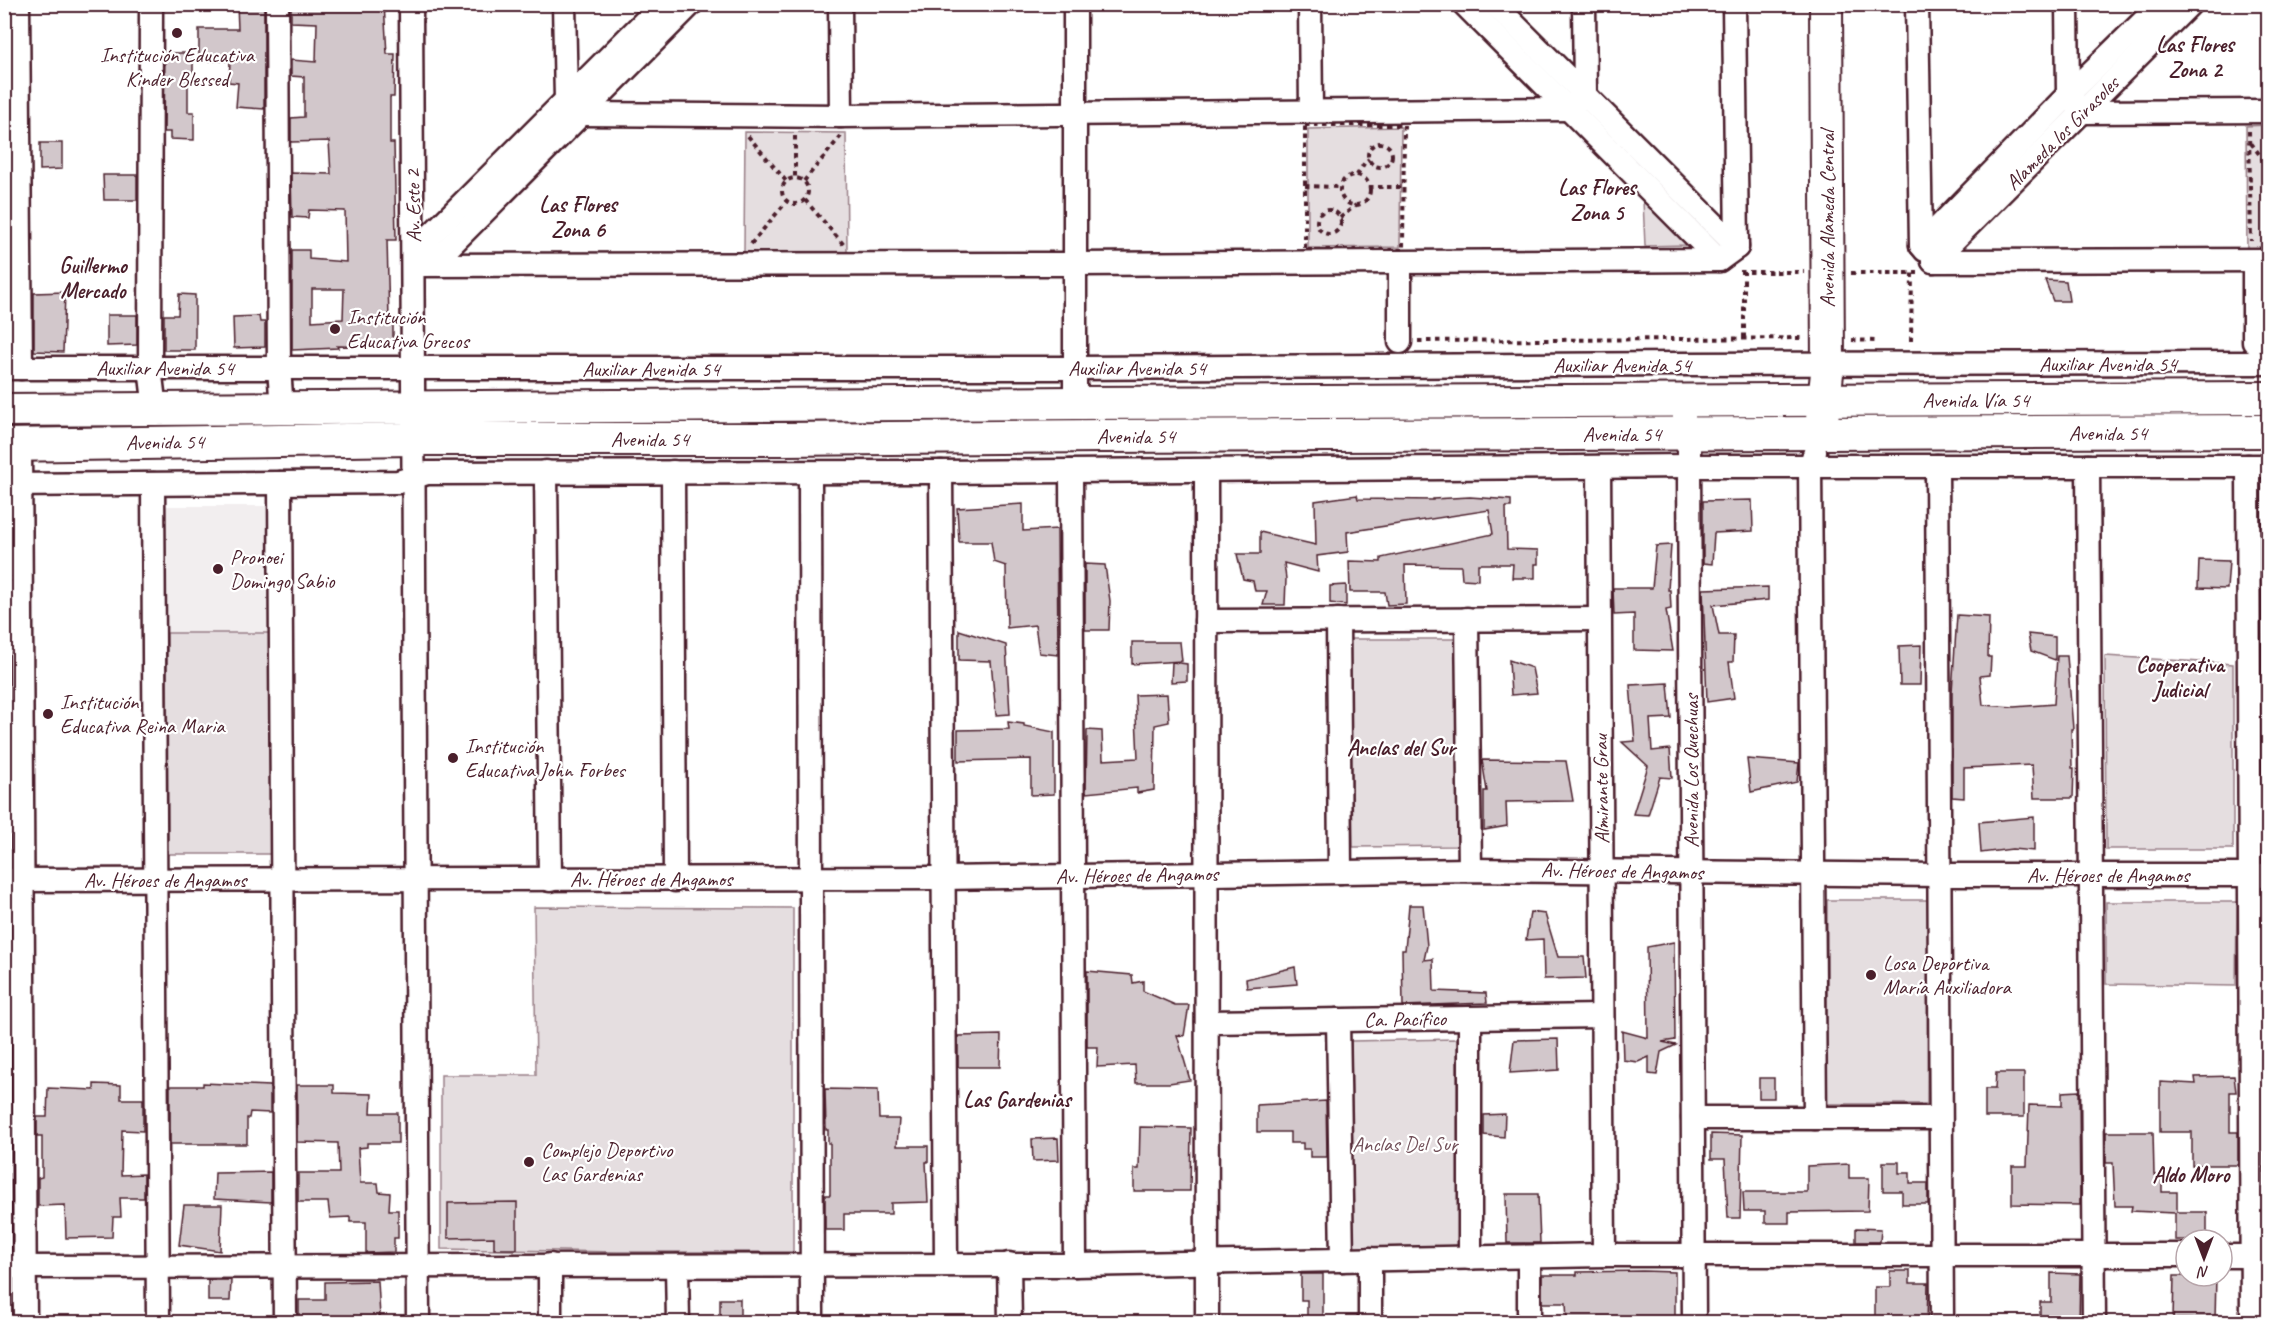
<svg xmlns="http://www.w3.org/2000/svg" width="2273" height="1327" font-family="Caveat,sans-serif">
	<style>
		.built { fill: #f2eeef }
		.green { fill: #e5dee0; stroke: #987e86; stroke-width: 1.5 }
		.building { fill: #d2c7cb; stroke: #4a1f2b; stroke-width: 1.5; fill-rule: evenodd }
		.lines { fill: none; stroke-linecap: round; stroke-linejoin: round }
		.street-casing { stroke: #4a1f2b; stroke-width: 27 }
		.secondary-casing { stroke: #4a1f2b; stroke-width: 36 }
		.path { stroke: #4a1f2b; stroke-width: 4; stroke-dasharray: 4.5 4.5; stroke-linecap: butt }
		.street { stroke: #fff; stroke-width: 22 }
		.secondary { stroke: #fff; stroke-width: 32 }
		.poi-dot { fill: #4a1f2b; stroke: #fff; stroke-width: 2 }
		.labels { text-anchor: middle; stroke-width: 4.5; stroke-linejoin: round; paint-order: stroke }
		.poi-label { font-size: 21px; fill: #4a1f2b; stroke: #fff; text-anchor: start }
		.street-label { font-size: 21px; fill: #4a1f2b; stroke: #fff }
		.park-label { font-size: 21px; fill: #714f58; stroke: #fff }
		.neighbourhood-label { font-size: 22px; font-weight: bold; fill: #4a1f2b; stroke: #fff }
	</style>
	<rect width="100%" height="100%" fill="#fff"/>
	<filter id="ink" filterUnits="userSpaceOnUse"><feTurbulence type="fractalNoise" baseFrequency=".0167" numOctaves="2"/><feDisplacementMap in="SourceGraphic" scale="12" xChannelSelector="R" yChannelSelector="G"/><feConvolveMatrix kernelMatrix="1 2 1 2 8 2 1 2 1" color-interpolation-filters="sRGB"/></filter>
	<g filter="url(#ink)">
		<path class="built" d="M166,506H269L270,633H167Z"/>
		<g class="green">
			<path d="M2268,125V252H2247L2246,126Z"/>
			<path d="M1401,127L1400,247L1308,248V129Z"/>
			<path d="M745,132L846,133L847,252H744Z"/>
			<path d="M1643,200L1683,237L1686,245L1645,246Z"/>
			<path d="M1094,413L1095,425L789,430L790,415Z"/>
			<path d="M167,633H270L272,854H168Z"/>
			<path d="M1350,639H1457V846L1353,847Z"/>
			<path d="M2105,656L2233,664V849H2106Z"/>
			<path d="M1827,900H1928L1927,1104H1827Z"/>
			<path d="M2106,902H2237L2236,986L2106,984Z"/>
			<path d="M534,907L793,908V1252H618L441,1249V1075H536Z"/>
			<path d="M1457,1039L1458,1248L1353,1249L1351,1041Z"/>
		</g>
		<g class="building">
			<path d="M237,4H264V109L236,107L238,83L229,82L230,61H199V29H238Z"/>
			<path d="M291,4H384L387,54H395L394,97H390V143H394L396,240H387L389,320L393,321V347L337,346L338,348L292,350V250H309V259L346,262L345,211L309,210L308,218L292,217L291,173L331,174L329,141L291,142V118L304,117V77L291,76V60L316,62L317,23L291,22ZM312,289H344L343,319L312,321Z"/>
			<path d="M165,53H193V78H188V112H194V140L170,139V132H164Z"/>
			<path d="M40,143H62V169L40,170Z"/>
			<path d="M103,175H137V200H104Z"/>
			<path d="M2045,280L2066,281L2069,301H2053Z"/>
			<path d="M65,292L63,352L34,351V293Z"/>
			<path d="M179,294L195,295V350H164V315H178Z"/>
			<path d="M107,315H137V345L107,346Z"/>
			<path d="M259,316L260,322H265V347L234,348L233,317Z"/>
			<path d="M1357,495L1358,499L1433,500V499L1470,497L1511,500V507H1506L1507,549L1538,550V564H1535V578H1512L1513,564H1478V580L1462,579L1461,566L1405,565L1406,604L1387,605L1385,592H1350L1349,561L1381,562V558L1493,534L1489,510L1347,532L1348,552L1317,556L1318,572L1284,563L1286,579L1285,605H1263L1267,591H1255L1253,581L1243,579L1237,554H1260V532L1316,545L1315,501Z"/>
			<path d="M1752,500L1753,531L1714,533L1712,564L1703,563V501Z"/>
			<path d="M1023,504V531L1057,529L1058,655L1039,653L1035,625L1007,628L1006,566L994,562L991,542H959L957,508Z"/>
			<path d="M1671,545L1668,590H1670L1671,609L1666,610L1673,651L1634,650V614L1614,615L1613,588H1652L1656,546Z"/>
			<path d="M2199,560L2229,561L2227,589L2198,588Z"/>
			<path d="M1085,564L1105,565L1110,601L1109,630H1085Z"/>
			<path d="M1346,585V605L1330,603V586Z"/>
			<path d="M1768,587V600L1713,605L1719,635H1734L1733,662H1729L1734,698L1707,702L1703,589Z"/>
			<path d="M1957,615L1989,617L1988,657H1991L1990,675L1980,676L1983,705L2014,707L2054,704L2057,656H2067L2073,729H2071L2072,768H2074L2073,798H2034L2032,765L1964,768V798L1952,797V692Z"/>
			<path d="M959,630L1006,645L1010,714L996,715L991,661L959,660Z"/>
			<path d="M2028,634L2055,637V660L2031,651Z"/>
			<path d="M1132,642H1180L1182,661L1132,664Z"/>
			<path d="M1921,645L1920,685H1900L1899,646Z"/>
			<path d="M1509,660L1532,668L1537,693L1511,695Z"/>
			<path d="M1172,662L1187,664V681L1171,682Z"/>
			<path d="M1668,683L1671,718L1650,719L1652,751L1670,749L1672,778L1660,777L1648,815L1633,814L1648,766L1622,742L1635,741L1630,685Z"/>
			<path d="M1167,694L1169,722L1155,725L1154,790L1137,793V788L1086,793L1087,730L1102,731L1103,760L1138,758L1135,695Z"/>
			<path d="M1008,722L1024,724V726L1054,732V794L1031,795V759L958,761V730L1009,729Z"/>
			<path d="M1747,759L1799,763L1797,782L1751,792Z"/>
			<path d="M1482,760L1566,761L1573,801L1506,802L1507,826L1484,830V791H1487Z"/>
			<path d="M2034,817V851L2012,849L1981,853L1979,822Z"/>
			<path d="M1409,905H1423L1427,946L1424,960L1433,959L1434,991L1486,993L1487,1003L1403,1006L1402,950H1405Z"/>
			<path d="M1530,912L1545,914L1558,957H1584L1586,978L1544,979L1543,939L1526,940Z"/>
			<path d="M1674,942L1675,1040L1662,1042L1676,1045L1661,1052L1657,1075L1649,1074V1057L1638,1062L1623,1060L1622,1031L1648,1038L1647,947Z"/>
			<path d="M1295,967L1297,984L1247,988L1246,979Z"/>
			<path d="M1087,971L1132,975L1133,983L1143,981V991L1175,1005H1189L1184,1036L1177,1035L1190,1080L1169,1083H1136L1135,1065L1097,1067L1098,1047H1087Z"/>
			<path d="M1001,1035L1000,1067H958V1036Z"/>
			<path d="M1558,1039L1559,1070L1510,1073L1514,1040Z"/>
			<path d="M1996,1073H2024V1117H1985V1089H1995Z"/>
			<path d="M2234,1076L2236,1092H2230V1132H2238V1165H2192V1132H2160V1082L2196,1084L2195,1077Z"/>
			<rect x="1759" y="1078" width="15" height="20"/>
			<path d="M203,1083L270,1086V1113L250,1112L249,1118H247V1144H170V1086H203Z"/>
			<path d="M94,1084L121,1085V1099H143V1131L122,1130L121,1175L144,1174V1198H120L121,1217H113L112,1237L66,1238L65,1205L38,1206V1178L42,1177V1136H37V1117H47L48,1088L94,1090Z"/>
			<path d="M297,1085H334V1093L372,1094L371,1113H398V1143H367V1147L358,1148L360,1183H378L379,1192L390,1193L389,1210H398V1238H394V1252L366,1253V1222H350V1217L330,1218L328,1202H298V1173H339L338,1143L297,1142Z"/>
			<path d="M825,1089L878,1090L879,1119H899L897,1146H928V1162H926L928,1202L891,1203V1214H844V1230H825V1195H830V1143H828V1130H826Z"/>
			<path d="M2079,1091L2080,1205L2012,1204V1166H2027L2029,1105L2062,1106V1092Z"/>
			<path d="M1326,1101L1327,1157H1310V1149H1303V1143H1290V1132H1257V1105Z"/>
			<path d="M1505,1114L1504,1137L1484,1135V1115Z"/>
			<path d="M1140,1127L1191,1128L1190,1191H1134V1169H1139Z"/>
			<path d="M2106,1132H2153L2154,1175H2162V1192H2177V1212H2207V1240H2175V1213L2131,1211L2132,1206H2115L2113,1163H2106Z"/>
			<path d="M1711,1134L1742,1135L1740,1218H1728L1725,1159H1711Z"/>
			<path d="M1058,1138L1059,1160L1033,1161L1032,1139Z"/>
			<path d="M1883,1162H1899V1173H1910V1183H1928V1204H1902V1191H1883Z"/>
			<path d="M1849,1164V1178H1869L1868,1211L1789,1212V1223H1765V1211H1744L1743,1192H1807V1166Z"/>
			<path d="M271,1172V1202L214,1199L215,1173Z"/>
			<path d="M1506,1194H1538L1540,1243H1507Z"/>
			<path d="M517,1202V1249H494V1237L448,1238V1203Z"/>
			<path d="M184,1205H222L220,1251L179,1245Z"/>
			<path d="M1856,1228L1881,1229L1880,1242H1856Z"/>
			<path d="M1643,1271L1675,1272V1322H1567L1566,1303H1542V1275H1577V1272Z"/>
			<path d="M1890,1271H1910V1283H1928L1927,1323L1875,1322V1287H1890Z"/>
			<path d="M2051,1273L2080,1274L2079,1322L2040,1323V1302H2051Z"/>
			<path d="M1301,1274H1323V1317H1307V1300H1301Z"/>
			<path d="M2174,1276H2216L2215,1320L2173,1319Z"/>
			<path d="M208,1280H231L230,1301H208Z"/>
			<path d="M378,1281L380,1317L326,1318V1323H299V1300H325V1282Z"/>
			<rect x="720" y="1299" width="20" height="24"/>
		</g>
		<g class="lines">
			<g class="street-casing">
				<g id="street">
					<path d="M18,4L21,368"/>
					<path d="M151,4L150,368L155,409"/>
					<path d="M277,4L279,368L282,409"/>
					<path d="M411,4L418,1322"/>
					<path d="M564,4L566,100L582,114L841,116L1568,109L1585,94L1584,4"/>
					<path d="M840,4L841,116"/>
					<path d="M1075,4V403"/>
					<path d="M1310,4L1311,111"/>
					<path d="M1464,4L1719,260"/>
					<path d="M1494,4L1737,247"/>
					<path d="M1917,4L1921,245L1925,250"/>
					<path d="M2067,4L2068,95L2083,112L2268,111"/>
					<path d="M1921,245L2068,95L2161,4"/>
					<path d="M414,252L662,4"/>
					<path d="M1933,261L2190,4"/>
					<path d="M1933,261L2268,260"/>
					<path d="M421,262L445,251L691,4"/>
					<path d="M414,265L1075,264L1719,260L1737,247L1734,4"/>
					<path d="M1400,342V273"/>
					<path d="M2254,342V273"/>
					<path d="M4,368H1075L1681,364L2268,363"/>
					<path d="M1684,400V434L1689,448V466L1694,1322"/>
					<path d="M20,444L25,1322"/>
					<path d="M1815,452L1810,466L1815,1118"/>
					<path d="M1937,466L1942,1322"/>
					<path d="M2088,466L2094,1322"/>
					<path d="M2248,466L2252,1322"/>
					<path d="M1599,467L1604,1255"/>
					<path d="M1206,470L1207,1322"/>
					<path d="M1071,471L1075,1265"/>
					<path d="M546,472L550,880"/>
					<path d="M673,472L675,880"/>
					<path d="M941,472L946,1264"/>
					<path d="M810,473L812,1322"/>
					<path d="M280,483L285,1322"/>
					<path d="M153,484L158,1322"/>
					<path d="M4,485L398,482L427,473L941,472L1689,466H2268"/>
					<path d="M1467,619L1470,870"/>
					<path d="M1338,620L1340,872"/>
					<path d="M1206,621L1599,619"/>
					<path d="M4,880L942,878L1470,870L1940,875H2268"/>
					<path d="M1338,1020L1342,1260"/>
					<path d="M1207,1022L1602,1016"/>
					<path d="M1693,1118H1940"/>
					<path d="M2222,1256H2268"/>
					<path d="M1529,1257V1322"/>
					<path d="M1470,1258V1018"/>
					<path d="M1370,1259V1322"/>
					<path d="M1009,1264L1010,1322"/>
					<path d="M677,1266L678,1322"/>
					<path d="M4,1267L1075,1265L1604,1255H2186"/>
					<path d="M550,1322V1265"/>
				</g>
			</g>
			<g class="secondary-casing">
				<g id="secondary">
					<path d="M4,410L1075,403L2268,398"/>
					<path d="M1822,420L1828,364L1826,4"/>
					<path d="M4,445L413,439H784L1101,436L2268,431"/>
				</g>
			</g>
			<g class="path">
				<path d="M1305,125H1404L1403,250H1305Z"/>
				<path d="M2249,131L2251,241"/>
				<path d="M748,136L786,181"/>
				<path d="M795,136V177"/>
				<path d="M2251,143L2268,166"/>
				<circle cx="1380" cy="155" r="12"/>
				<path d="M1357,175L1365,162L1369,159"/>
				<circle cx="1355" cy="190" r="15"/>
				<circle cx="795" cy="191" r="13"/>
				<path d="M804,181L841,136"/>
				<path d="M1305,186L1339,187"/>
				<path d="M1369,187H1403"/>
				<path d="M805,200L844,245"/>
				<circle cx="1329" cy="222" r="12"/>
				<path d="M1340,218L1356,205"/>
				<path d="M751,244L787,201"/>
				<path d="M1740,272H1804"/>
				<path d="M1851,273H1918"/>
				<path d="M1744,338V272"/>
				<path d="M1852,340L1875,341"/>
				<path d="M1418,341L1804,338"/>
				<path d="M1911,341L1912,273"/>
			</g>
			<use href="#street" class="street"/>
			<use href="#secondary" class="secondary"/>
		</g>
	</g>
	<g class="poi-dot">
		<circle cx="177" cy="33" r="6"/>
		<circle cx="335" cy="329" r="6"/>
		<circle cx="218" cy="569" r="6"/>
		<circle cx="48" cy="714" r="6"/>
		<circle cx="453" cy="758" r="6"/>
		<circle cx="1871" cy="975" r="6"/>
		<circle cx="529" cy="1162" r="6"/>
	</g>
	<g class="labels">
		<g class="poi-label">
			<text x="177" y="62" text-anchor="middle">Institución Educativa<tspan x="177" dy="24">Kinder Blessed</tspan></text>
			<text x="347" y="324">Institución<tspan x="347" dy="24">Educativa Grecos</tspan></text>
			<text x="230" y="564">Pronoei<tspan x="230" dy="24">Domingo Sabio</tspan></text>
			<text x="60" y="709">Institución<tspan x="60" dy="24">Educativa Reina Maria</tspan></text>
			<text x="465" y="753">Institución<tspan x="465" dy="24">Educativa John Forbes</tspan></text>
			<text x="1883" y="970">Losa Deportiva<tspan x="1883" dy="24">María Auxiliadora</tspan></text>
			<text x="541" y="1157">Complejo Deportivo<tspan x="541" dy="24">Las Gardenias</tspan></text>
		</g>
		<g class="street-label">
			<text transform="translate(2062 133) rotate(-45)" y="7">Alameda los Girasoles</text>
			<text transform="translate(413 206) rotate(-91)" y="7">Av. Este 2</text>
			<text transform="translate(1827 219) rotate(-90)" y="7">Avenida Alameda Central</text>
			<text x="2108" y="371">Auxiliar Avenida 54</text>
			<text x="1622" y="372">Auxiliar Avenida 54</text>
			<text x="165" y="375">Auxiliar Avenida 54</text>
			<text x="1137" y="375">Auxiliar Avenida 54</text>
			<text x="651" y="376">Auxiliar Avenida 54</text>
			<text x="1976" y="407">Avenida Vía 54</text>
			<text x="2108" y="440">Avenida 54</text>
			<text x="1622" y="441">Avenida 54</text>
			<text x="1136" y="443">Avenida 54</text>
			<text x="650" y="446">Avenida 54</text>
			<text transform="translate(165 442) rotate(-1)" y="7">Avenida 54</text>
			<text transform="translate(1691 771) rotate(-90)" y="7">Avenida Los Quechuas</text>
			<text transform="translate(1601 789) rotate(-91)" y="7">Almirante Grau</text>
			<text transform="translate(1622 871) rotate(1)" y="7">Av. Héroes de Angamos</text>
			<text transform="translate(1137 875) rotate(-1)" y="7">Av. Héroes de Angamos</text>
			<text x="2108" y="882">Av. Héroes de Angamos</text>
			<text x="651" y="886">Av. Héroes de Angamos</text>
			<text x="165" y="887">Av. Héroes de Angamos</text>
			<text transform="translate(1405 1019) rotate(-1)" y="7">Ca. Pacífico</text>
		</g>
		<g class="park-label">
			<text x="1405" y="1151">Anclas Del Sur</text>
		</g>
		<g class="neighbourhood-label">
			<text x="2195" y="52">Las Flores<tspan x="2195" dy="25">Zona 2</tspan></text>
			<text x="1597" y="195">Las Flores<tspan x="1597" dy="25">Zona 5</tspan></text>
			<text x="578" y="212">Las Flores<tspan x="578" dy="25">Zona 6</tspan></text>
			<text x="93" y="273">Guillermo<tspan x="93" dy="25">Mercado</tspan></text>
			<text x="2180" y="672">Cooperativa<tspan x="2180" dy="25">Judicial</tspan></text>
			<text x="1401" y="755">Anclas del Sur</text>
			<text x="1017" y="1107">Las Gardenias</text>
			<text x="2191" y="1182">Aldo Moro</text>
		</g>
	</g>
	<rect width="2273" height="1327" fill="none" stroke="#fff" stroke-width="24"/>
	<rect x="12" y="12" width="2249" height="1303" fill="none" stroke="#4a1f2b" stroke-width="2" filter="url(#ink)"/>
	<g transform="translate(2204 1258) rotate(180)"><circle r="28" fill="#ffffff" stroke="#b7a5aa" stroke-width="1.5"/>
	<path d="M0-4.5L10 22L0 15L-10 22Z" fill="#4a1f2b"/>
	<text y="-9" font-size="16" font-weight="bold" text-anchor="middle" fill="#4a1f2b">N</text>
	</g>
</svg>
